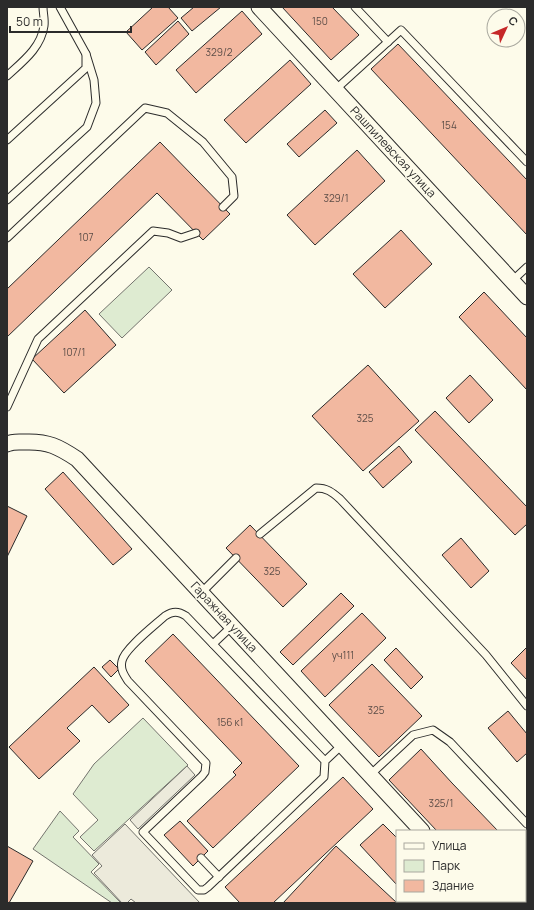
<svg xmlns="http://www.w3.org/2000/svg" width="534" height="910" font-family="Manrope,sans-serif">
	<style>
		.green { fill: #deebd1; stroke: #74746e }
		.parking { fill: #eceadb; stroke: #74746e }
		.building { fill: #f2b8a0; stroke: #2b2b2b }
		.lines { fill: none; stroke-linecap: round; stroke-linejoin: round }
		.lane-casing { stroke: #2b2b2b; stroke-width: 9 }
		.street-casing { stroke: #2b2b2b; stroke-width: 17 }
		.lane { stroke: #fdfbea; stroke-width: 7 }
		.street { stroke: #fdfbea; stroke-width: 15 }
		.labels { text-anchor: middle; stroke-width: 3; stroke-linejoin: round; paint-order: stroke }
		.number-label { font-size: 10px; fill: #5d4e48 }
		.street-label { font-size: 12px; fill: #2b2b2b; stroke: #fdfbea }
	</style>
	<rect width="100%" height="100%" fill="#fdfbea"/>
	<g class="green">
		<path d="M149,267L172,290L122,338L99,314Z"/>
		<path d="M143,718L188,765L94,851L80,837L98,820L73,794L94,764Z"/>
		<path d="M60,811L79,831L73,837L99,864L91,872L121,903H112L33,849Z"/>
	</g>
	<g class="parking">
		<path d="M187,766L195,775L138,829L130,820Z"/>
		<path d="M125,824L200,903H136L131,899L127,903H122L94,873L102,866L92,855Z"/>
	</g>
	<g class="building">
		<path d="M153,7H168L178,18L142,50L126,32Z"/>
		<path d="M194,7H221L192,31L181,18Z"/>
		<path d="M282,7H332L359,35L331,60Z"/>
		<path d="M242,11L262,34L196,93L176,70Z"/>
		<path d="M178,21L189,34L156,65L145,52Z"/>
		<path d="M398,44L527,180V235L371,69Z"/>
		<path d="M290,60L311,84L246,143L224,120Z"/>
		<path d="M325,110L337,123L299,157L287,144Z"/>
		<path d="M160,142L230,214L203,240L157,193L7,337V289Z"/>
		<path d="M357,150L385,181L315,245L287,215Z"/>
		<path d="M401,230L432,264L385,308L353,274Z"/>
		<path d="M484,292L527,338V390L459,317Z"/>
		<path d="M85,310L116,345L64,393L32,359Z"/>
		<path d="M368,365L419,421L363,471L312,416Z"/>
		<path d="M470,375L493,400L469,423L446,398Z"/>
		<path d="M435,411L527,507V524L515,535L415,430Z"/>
		<path d="M399,446L412,462L383,488L369,472Z"/>
		<path d="M63,472L132,549L113,565L45,489Z"/>
		<path d="M7,506L27,516L7,557Z"/>
		<path d="M250,525L307,584L283,607L226,548Z"/>
		<path d="M461,538L489,571L471,588L442,555Z"/>
		<path d="M341,593L354,606L293,665L280,652Z"/>
		<path d="M362,613L386,638L325,697L301,671Z"/>
		<path d="M173,634L299,766L213,848L187,821L236,775L233,772L242,763L145,661Z"/>
		<path d="M527,647V680L511,663Z"/>
		<path d="M396,648L423,677L411,689L384,660Z"/>
		<path d="M110,660L119,669L111,677L102,667Z"/>
		<path d="M372,664L422,716L379,757L329,705Z"/>
		<path d="M94,667L129,705L109,723L92,705L67,728L80,741L39,779L9,747Z"/>
		<path d="M508,711L527,734V753L517,762L488,728Z"/>
		<path d="M421,749L452,783L498,831H437L389,780Z"/>
		<path d="M343,777L373,809L273,903H240L225,887Z"/>
		<path d="M180,821L208,851L193,866L164,835Z"/>
		<path d="M383,824L397,838V885L360,845Z"/>
		<path d="M7,846L33,861L9,903H7Z"/>
		<path d="M336,846L397,903H283Z"/>
		<path d="M525,860L527,862V903H504L502,901H525Z"/>
		<path d="M412,901H425L423,903H414Z"/>
		<path d="M425,901H456L458,903H423Z"/>
	</g>
	<g class="lines">
		<g class="lane-casing">
			<g id="lane">
				<path d="M355,7L388,42"/>
				<path d="M7,76C22,62 41,48 44,26C45,20 43,13 43,7"/>
				<path d="M335,90L401,30L527,162"/>
				<path d="M7,140L86,68V54L60,7"/>
				<path d="M7,200L87,127L96,103L94,80L86,54"/>
				<path d="M7,238L145,108L167,113L203,142L232,177L234,196L223,207"/>
				<path d="M512,281L527,267"/>
				<path d="M7,407L38,339L153,231L168,233L181,238L196,233"/>
				<path d="M260,534L316,488C327,488 332,492 340,499L486,655L527,706"/>
				<path d="M201,593L236,558"/>
				<path d="M213,644L232,626"/>
				<path d="M325,761L186,616C178,611 173,611 165,616C155,625 124,649 122,661C120,669 124,675 128,681L206,763L205,772L202,776L143,832L198,890H204L208,887L324,777L325,761L342,745"/>
				<path d="M370,775L413,735L433,730L450,742L527,824"/>
				<path d="M201,858L219,877"/>
			</g>
		</g>
		<g class="street-casing">
			<g id="street">
				<path d="M259,7L527,297"/>
				<path d="M7,444C13,441 19,442 25,442C48,441 59,447 77,459L422,831"/>
				<path d="M486,901L488,903"/>
			</g>
		</g>
		<use href="#lane" class="lane"/>
		<use href="#street" class="street"/>
	</g>
	<g class="labels">
		<g class="number-label">
			<text x="320" y="25">150</text>
			<text x="219" y="56">329/2</text>
			<text x="449" y="129">154</text>
			<text x="336" y="202">329/1</text>
			<text x="86" y="241">107</text>
			<text x="74" y="356">107/1</text>
			<text x="365" y="422">325</text>
			<text x="272" y="575">325</text>
			<text x="343" y="659">уч111</text>
			<text x="376" y="714">325</text>
			<text x="230" y="726">156 к1</text>
			<text x="441" y="807">325/1</text>
		</g>
		<g class="street-label">
			<text transform="translate(393 152) rotate(47)" y="4">Рашпилевская улица</text>
			<text transform="translate(224 617) rotate(47)" y="4">Гаражная улица</text>
		</g>
	</g>
	<rect width="534" height="910" fill="none" stroke="#2b2b2b" stroke-width="16"/>
	<rect x="396" y="830" width="130" height="72" fill="#fdfbea" stroke="#a9a89e"/>
	<rect x="404" y="843" width="20" height="6" fill="#fdfbea" stroke="#a9a89e"/>
	<text x="432" y="850" font-size="12" fill="#2b2b2b">Улица</text>
	<rect x="404" y="860" width="20" height="12" fill="#deebd1" stroke="#a9a89e"/>
	<text x="432" y="870" font-size="12" fill="#2b2b2b">Парк</text>
	<rect x="404" y="880" width="20" height="12" fill="#f2b8a0" stroke="#a9a89e"/>
	<text x="432" y="890" font-size="12" fill="#2b2b2b">Здание</text>
	<g transform="translate(506 28) rotate(46)"><circle r="19" fill="#fdfbea" stroke="#a9a89e"/>
	<path d="M0-3L7 15L0 10L-7 15Z" fill="#c62828"/>
	<text y="-6" font-size="11" font-weight="bold" text-anchor="middle" fill="#2b2b2b">С</text>
	</g>
	<path d="M10 26v6h121v-6" fill="none" stroke="#2b2b2b" stroke-width="2"/>
	<text x="16" y="26" font-size="12" fill="#2b2b2b" stroke="#fdfbea" stroke-width="3" paint-order="stroke">50 m</text>
</svg>
